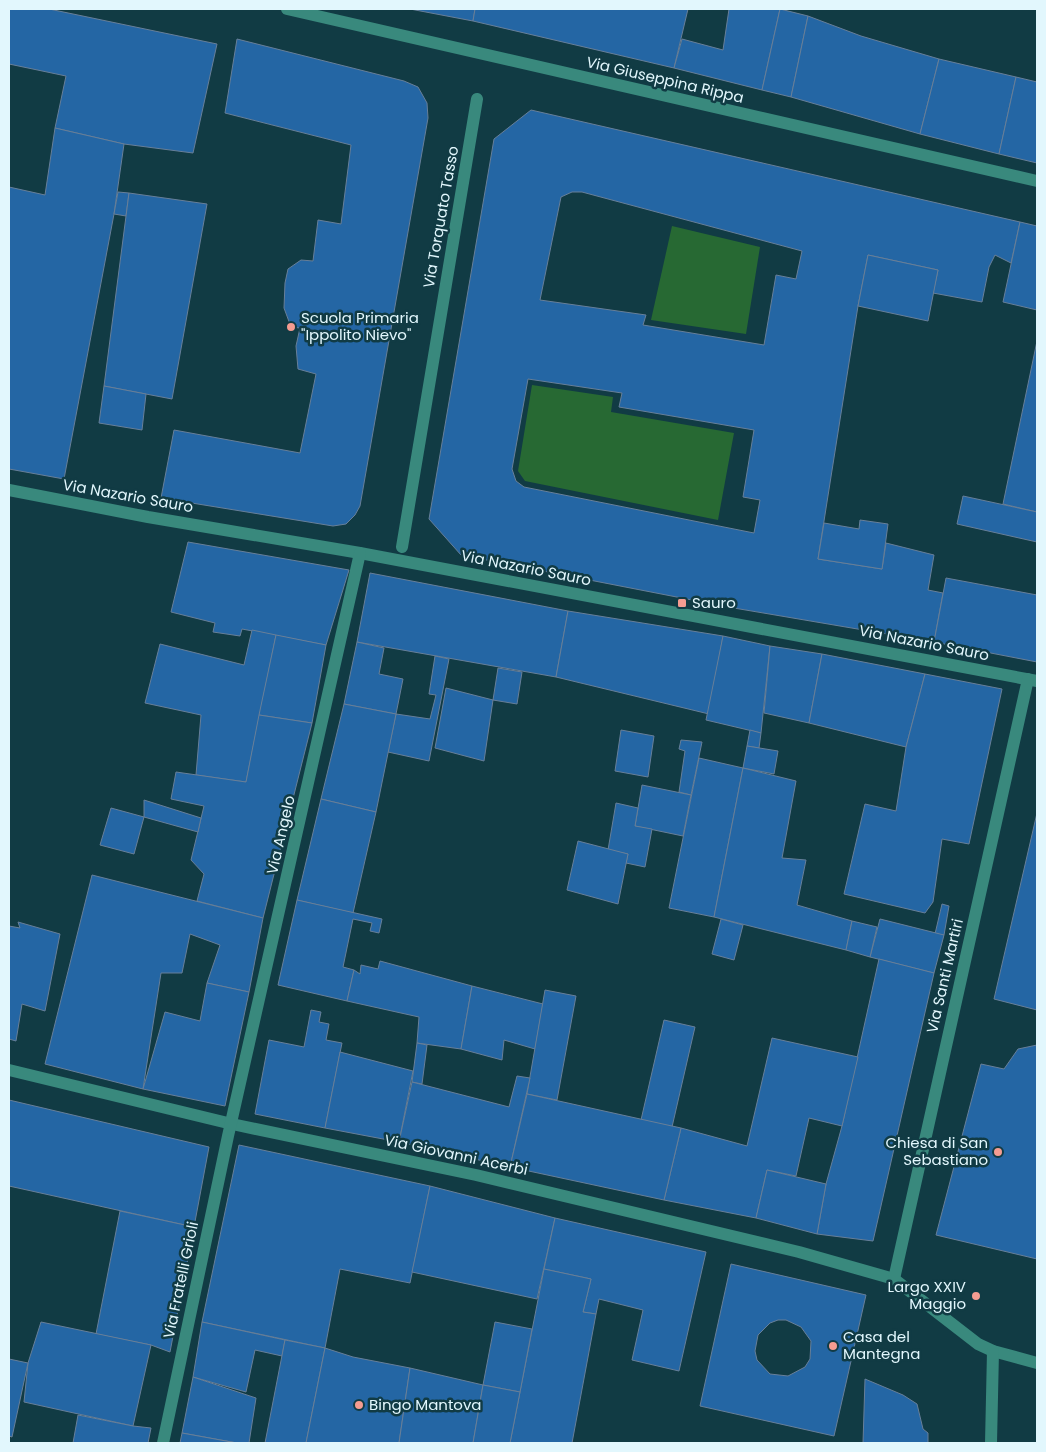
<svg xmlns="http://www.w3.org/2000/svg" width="1046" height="1452" font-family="Poppins,sans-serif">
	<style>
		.green { fill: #276933 }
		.building { fill: #2466a4; stroke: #677f99; fill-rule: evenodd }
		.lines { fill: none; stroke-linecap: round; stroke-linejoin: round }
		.minor { stroke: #39897d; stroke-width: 12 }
		.poi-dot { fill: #f59c91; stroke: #113b44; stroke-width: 2 }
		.labels { text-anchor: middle; stroke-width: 5; stroke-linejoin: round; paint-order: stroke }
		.street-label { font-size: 15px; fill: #e2f7fd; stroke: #113b44 }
		.poi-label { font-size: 15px; fill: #e2f7fd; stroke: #113b44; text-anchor: start }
	</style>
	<rect width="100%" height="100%" fill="#113b44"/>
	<g class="green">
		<path d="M672,226L760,247L746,334L651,320Z"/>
		<path d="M532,385L613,397L611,412L734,433L718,520L525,481L518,471Z"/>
	</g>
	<g class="building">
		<path d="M9,9H49L217,44L193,153L124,144L55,128L66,76L9,64Z"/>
		<path d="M410,9H475L473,21Z"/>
		<path d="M475,9H688L674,68L473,21Z"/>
		<path d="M729,9H780L762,90L674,68L682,39L723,50Z"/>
		<path d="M780,9L808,16L791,97L762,90Z"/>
		<path d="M808,16L861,36L939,59L920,134L791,97Z"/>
		<path d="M237,39L404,81L418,87L427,103L428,118L360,506L355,515L346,524L333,526L161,498L174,430L300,453L316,374L298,369L296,346L300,328L291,327L284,308L285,283L288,269L301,260L313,261L318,220L341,224L351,145L225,113Z"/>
		<path d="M939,59L1016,77L999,154L920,134Z"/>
		<path d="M1016,77L1037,82V163L999,154Z"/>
		<path d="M531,110L1020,222L1011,263L995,255L989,267L982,302L933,293L938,270L868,255L858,306L818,559L882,569L886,543L934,555L928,590L943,593L934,642L728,607L461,555L429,519L494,139ZM572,192H582L802,251L796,279L776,275L764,345L643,325L646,315L540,300L561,197ZM528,379L622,393L619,407L754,430L743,497L760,500L754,533L524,487L516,481L512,469Z"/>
		<path d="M55,128L124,144L114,214L64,479L9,469V187L45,195Z"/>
		<path d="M118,192L129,193L126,216L114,214Z"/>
		<path d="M129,193L207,204L172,399L104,386Z"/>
		<path d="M1020,222L1037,226V310L1003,302Z"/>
		<path d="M868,255L938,270L928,321L858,306Z"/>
		<path d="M1037,341V512L1003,504Z"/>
		<path d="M104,386L146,394L142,430L99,423Z"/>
		<path d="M963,496L1037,512V542L957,524Z"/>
		<path d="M860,520L888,524L882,569L818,559L824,523L859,529Z"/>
		<path d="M188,542L349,570L326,645L242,629L240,636L213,632L215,623L171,612Z"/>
		<path d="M370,573L568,611L556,677L357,642Z"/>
		<path d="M946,578L1037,595V662L934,642Z"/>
		<path d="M568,611L723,636L709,714L556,677Z"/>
		<path d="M252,630L276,635L246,782L196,775L201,715L145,703L160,644L244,665Z"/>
		<path d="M276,635L326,645L312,723L259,715Z"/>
		<path d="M723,636L770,646L761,733L706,720Z"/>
		<path d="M357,642L384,648L379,674L403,679L396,714L344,704Z"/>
		<path d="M770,646L822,654L809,723L764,713Z"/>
		<path d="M822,654L925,674L906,747L809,723Z"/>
		<path d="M435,656L449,659L429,761L388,752L396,714L430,719L436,695L429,694Z"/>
		<path d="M498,668L522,672L517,704L493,700Z"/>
		<path d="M925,674L1002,689L969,844L942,839L933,902L925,913L844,894L865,804L896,811L906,747Z"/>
		<path d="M446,688L493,700L484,761L435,748Z"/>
		<path d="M344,704L396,714L376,812L321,799Z"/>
		<path d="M259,715L312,723L263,918L197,901L204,874L191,860L204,806L171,799L176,772L246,782Z"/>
		<path d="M621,730L654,736L648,777L615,771Z"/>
		<path d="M750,730L761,733L759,748L747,746Z"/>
		<path d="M681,740L702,742L691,795L679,792L685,751L679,749Z"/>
		<path d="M747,746L778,751L774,774L743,768Z"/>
		<path d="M699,758L743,768L714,917L669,908Z"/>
		<path d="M743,768L796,781L782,858L806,860L797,905L852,921L846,950L714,917Z"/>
		<path d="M642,785L691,795L683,836L635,826Z"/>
		<path d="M321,799L376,812L353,913L297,900Z"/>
		<path d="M144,800L201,818L198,832L144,817Z"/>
		<path d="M616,803L638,808L635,826L652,829L645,867L626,863L628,854L608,850Z"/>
		<path d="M111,808L144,817L134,854L100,845Z"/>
		<path d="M1037,813V1010L994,999Z"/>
		<path d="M578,841L628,854L618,904L567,890Z"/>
		<path d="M92,875L263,918L249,992L207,983L220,945L190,934L182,973H161L143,1089L45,1064Z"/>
		<path d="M297,900L382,919L379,933L370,931L372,923L353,919L343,967L354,970L347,1001L278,985Z"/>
		<path d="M942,904L949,906L944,935L935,934Z"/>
		<path d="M721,919L743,925L734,960L712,954Z"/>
		<path d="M880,919L944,935L934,973L870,957Z"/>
		<path d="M852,921L877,927L870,957L846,950Z"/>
		<path d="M18,922L60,934L45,1011L22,1004L16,1041L9,1039V926L20,928Z"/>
		<path d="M879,959L934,973L873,1241L817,1234L826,1184L842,1126Z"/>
		<path d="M380,961L472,986L461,1049L417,1043L419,1017L347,1001L354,970L360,974L361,965L378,969Z"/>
		<path d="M207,983L249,992L225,1106L143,1089L165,1012L200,1021Z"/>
		<path d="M472,986L543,1004L535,1049L504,1040L502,1060L461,1049Z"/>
		<path d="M545,990L576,996L557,1100L527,1094Z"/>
		<path d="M311,1010L321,1012L319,1022L329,1024L326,1040L342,1043L325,1128L255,1114L269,1040L304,1047Z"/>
		<path d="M664,1020L695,1027L672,1127L641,1120Z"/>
		<path d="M772,1038L858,1057L842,1126L809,1118L796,1176L767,1170L756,1218L664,1200L681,1128L747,1146Z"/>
		<path d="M417,1043L427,1045L422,1084L412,1082Z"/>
		<path d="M1037,1045V1259L936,1235L981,1064L1004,1069L1018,1049Z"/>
		<path d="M340,1052L413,1071L399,1142L325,1128Z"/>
		<path d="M517,1076L530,1078L510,1167L399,1142L412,1082L509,1107Z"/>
		<path d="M527,1094L681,1128L664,1200L510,1167Z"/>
		<path d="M9,1100L209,1147L194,1227L9,1186Z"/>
		<path d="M239,1145L430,1186L410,1283L340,1269L325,1348L202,1322Z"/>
		<path d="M767,1170L826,1184L817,1234L756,1218Z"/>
		<path d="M430,1186L555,1218L537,1299L412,1272Z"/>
		<path d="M120,1211L194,1227L170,1352L151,1345L96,1334Z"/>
		<path d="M555,1218L706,1252L679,1371L632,1360L643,1310L599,1299L596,1314L583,1312L591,1279L544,1269Z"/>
		<path d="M731,1264L866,1295L834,1436L700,1406ZM778,1320H786L801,1327L811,1341L810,1359L805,1367L788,1376L770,1374L757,1360L755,1351L758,1335L770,1323Z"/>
		<path d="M544,1269L591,1279L583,1312L596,1314L572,1443H510Z"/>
		<path d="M41,1322L151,1345L133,1426L24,1402L28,1363Z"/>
		<path d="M202,1322L285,1340L282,1356L255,1350L246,1392L193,1377Z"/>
		<path d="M495,1322L532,1329L520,1392L483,1385Z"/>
		<path d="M285,1340L325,1348L306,1443H265Z"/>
		<path d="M325,1348L353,1357L410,1368L399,1443H306Z"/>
		<path d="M9,1359L28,1363L12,1437L9,1436Z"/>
		<path d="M410,1368L483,1385L473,1443H399Z"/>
		<path d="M193,1377L256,1398L249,1443H237L182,1433Z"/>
		<path d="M865,1379L903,1395L917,1404L923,1429L928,1433V1443H863Z"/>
		<path d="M483,1385L520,1392L510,1443H473Z"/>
		<path d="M78,1415L133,1426L151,1428L148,1443H73Z"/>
		<path d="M182,1433L237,1443H180Z"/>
	</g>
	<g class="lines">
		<g class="minor">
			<path d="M287,9L1037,181"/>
			<path d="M9,490L148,517L360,553L1037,681"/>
			<path d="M402,547L477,99"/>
			<path d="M9,1070L232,1124L476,1175L799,1252L894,1279L978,1344L993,1351L1037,1363"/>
			<path d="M894,1279L1028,679"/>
			<path d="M163,1443L228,1136L360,553"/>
			<path d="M991,1443L993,1351"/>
		</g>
	</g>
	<g class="poi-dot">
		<circle cx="291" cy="327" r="5"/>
		<rect x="677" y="598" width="10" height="10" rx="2.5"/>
		<circle cx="998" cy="1152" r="5"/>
		<circle cx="976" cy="1296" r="5"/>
		<circle cx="833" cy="1346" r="5"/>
		<circle cx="359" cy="1405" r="5"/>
	</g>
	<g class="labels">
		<g class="street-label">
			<text transform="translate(665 80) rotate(13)" y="5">Via Giuseppina Rippa</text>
			<text transform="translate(441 217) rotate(-80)" y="5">Via Torquato Tasso</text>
			<text transform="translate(128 496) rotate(10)" y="5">Via Nazario Sauro</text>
			<text transform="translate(526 568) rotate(11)" y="5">Via Nazario Sauro</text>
			<text transform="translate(924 643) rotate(11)" y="5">Via Nazario Sauro</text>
			<text transform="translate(281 835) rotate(-77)" y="5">Via Angelo</text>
			<text transform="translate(945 976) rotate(-77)" y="5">Via Santi Martiri</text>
			<text transform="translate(456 1155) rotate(12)" y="5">Via Giovanni Acerbi</text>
			<text transform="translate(181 1280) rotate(-78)" y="5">Via Fratelli Grioli</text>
		</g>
		<g class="poi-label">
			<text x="301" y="323">Scuola Primaria<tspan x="301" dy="17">"Ippolito Nievo"</tspan></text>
			<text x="692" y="608">Sauro</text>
			<text x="988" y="1148" text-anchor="end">Chiesa di San<tspan x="988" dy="17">Sebastiano</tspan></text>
			<text x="966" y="1292" text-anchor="end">Largo XXIV<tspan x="966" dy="17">Maggio</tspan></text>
			<text x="843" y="1342">Casa del<tspan x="843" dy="17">Mantegna</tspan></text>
			<text x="369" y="1410">Bingo Mantova</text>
		</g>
	</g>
	<rect width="1046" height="1452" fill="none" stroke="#e2f7fd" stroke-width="20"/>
</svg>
